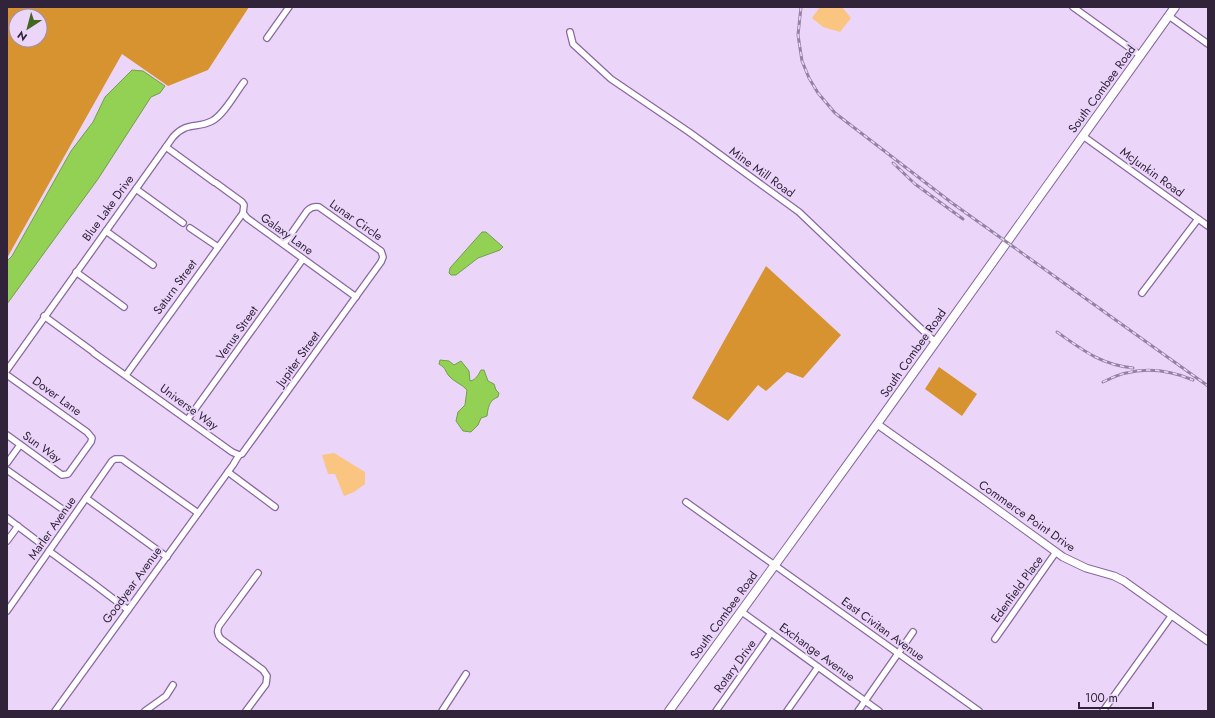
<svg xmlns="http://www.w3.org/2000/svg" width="1215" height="718" font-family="Jost,sans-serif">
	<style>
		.green { fill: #fac481 }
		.forest { fill: #d79330; fill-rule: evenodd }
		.water { fill: #92d154; stroke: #759d4c }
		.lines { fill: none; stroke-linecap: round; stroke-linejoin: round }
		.minor-casing { stroke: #89689e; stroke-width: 8 }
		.tertiary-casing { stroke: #89689e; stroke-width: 9 }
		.secondary-casing { stroke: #89689e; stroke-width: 10 }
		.minor { stroke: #fff; stroke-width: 5.5 }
		.tertiary { stroke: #fff; stroke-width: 7 }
		.secondary { stroke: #fff; stroke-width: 8 }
		.rail-casing { stroke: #9482a0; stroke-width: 3 }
		.rail { stroke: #ebd6fa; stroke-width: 1.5; stroke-dasharray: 4.5; stroke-linecap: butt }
		.labels { text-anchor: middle; stroke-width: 4; stroke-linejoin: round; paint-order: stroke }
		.street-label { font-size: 12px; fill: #31233a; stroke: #ebd6fa }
	</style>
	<rect width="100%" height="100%" fill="#ebd6fa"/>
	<g class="green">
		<path d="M820,7H842L851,18L840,32L823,27L812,18Z"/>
		<path d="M334,453L365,472V484L354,492L344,496L335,474H328L322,455Z"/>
	</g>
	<g class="forest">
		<path d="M7,7H249L208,70L168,86L122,54L7,258ZM16,16H40V40H16Z"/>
		<path d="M766,266L841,335L803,378L787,372L766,391L758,385L728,421L692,398Z"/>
		<path d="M939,367L977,394L962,416L925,389Z"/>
	</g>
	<g class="water">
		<path d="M132,70L143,71L165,86L160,93L151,97L98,179L7,304V261L12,256L71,151L93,122L105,97Z"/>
		<path d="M482,232H486L503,247L500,250L478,258L456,275H451L449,273L450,268Z"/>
		<path d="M440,360L449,361L454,365L461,361L469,371L470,381C476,380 478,375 481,370H484L488,381L494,384L496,390L499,393L498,397C489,400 488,408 487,416L481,418L478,425L471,432L463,431L456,421L458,412L465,405L467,390C462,384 454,382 449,376C444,370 447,369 439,364Z"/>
	</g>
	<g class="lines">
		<g class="minor-casing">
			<g id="minor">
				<path d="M1073,7L1141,56"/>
				<path d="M1169,16L1208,44"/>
				<path d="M570,32L573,44L611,79L689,132L799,212L935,342"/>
				<path d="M267,38L289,7"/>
				<path d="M1083,136L1208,226"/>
				<path d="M166,147L214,182"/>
				<path d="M216,183L242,202L244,205L243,213L247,218L356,297"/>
				<path d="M136,189L183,223"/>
				<path d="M190,228L218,247"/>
				<path d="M106,231L153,265"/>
				<path d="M76,272L124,307"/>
				<path d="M1142,293L1198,219"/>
				<path d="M44,316L92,351"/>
				<path d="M94,353L232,452L239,455"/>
				<path d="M7,370L173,137C187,121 197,129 212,121C224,115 236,92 244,82"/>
				<path d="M7,375L87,432L92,438L91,442L68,474L62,475L7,435"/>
				<path d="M126,375L243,213"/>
				<path d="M188,419L303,259"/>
				<path d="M7,463L20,445"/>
				<path d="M7,470L65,511"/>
				<path d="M228,472L275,507"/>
				<path d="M86,498L167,557"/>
				<path d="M686,502L979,711"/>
				<path d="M7,518L40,543"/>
				<path d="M7,541L18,526"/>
				<path d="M49,551L94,584L128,610"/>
				<path d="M7,611L112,461L115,459H122L198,513"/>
				<path d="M742,612L879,711"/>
				<path d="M995,639L1056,552"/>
				<path d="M55,711L233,465L239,455L242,454L247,447L381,262L383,257L381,251L319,207C314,206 311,207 307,211L284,244"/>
				<path d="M145,711L166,696L173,685"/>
				<path d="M246,711L266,684L267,676L263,670L221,639C217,634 217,631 219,626L258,573"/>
				<path d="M442,711L466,674"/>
				<path d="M716,711L771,633"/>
				<path d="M787,711L818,667"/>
				<path d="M858,711L913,632"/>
				<path d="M1103,711L1172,615"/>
			</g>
		</g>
		<g class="tertiary-casing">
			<path id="tertiary" d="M877,424L976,494L1063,557L1086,568L1114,576L1124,581L1208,641"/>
		</g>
		<g class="secondary-casing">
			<path id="secondary" d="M669,711L877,424L1175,7"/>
		</g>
		<use href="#minor" class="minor"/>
		<use href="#tertiary" class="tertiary"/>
		<use href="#secondary" class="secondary"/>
		<g class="rail-casing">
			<g id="rail">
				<path d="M801,7L798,35L802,61L809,78L818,93L835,113L952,203L1208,386"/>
				<path d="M893,163L915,184L963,219"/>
				<path d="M1057,332C1084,351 1100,364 1133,368"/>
				<path d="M1103,382C1133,366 1162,367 1193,380"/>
			</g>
		</g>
		<use href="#rail" class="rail"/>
	</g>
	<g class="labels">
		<g class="street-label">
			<text transform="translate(1102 89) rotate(-54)" y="4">South Combee Road</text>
			<text transform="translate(762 172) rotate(36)" y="4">Mine Mill Road</text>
			<text transform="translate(1152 172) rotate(36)" y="4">McJunkin Road</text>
			<text transform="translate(108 208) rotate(-54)" y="4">Blue Lake Drive</text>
			<text transform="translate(356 220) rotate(35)" y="4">Lunar Circle</text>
			<text transform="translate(287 234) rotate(36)" y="4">Galaxy Lane</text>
			<text transform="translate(175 287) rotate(-54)" y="4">Saturn Street</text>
			<text transform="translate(237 333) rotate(-55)" y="4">Venus Street</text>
			<text transform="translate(913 353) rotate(-55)" y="4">South Combee Road</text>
			<text transform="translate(298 359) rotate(-54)" y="4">Jupiter Street</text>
			<text transform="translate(57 396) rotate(36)" y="4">Dover Lane</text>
			<text transform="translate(189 407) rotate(36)" y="4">Universe Way</text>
			<text transform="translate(42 447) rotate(36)" y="4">Sun Way</text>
			<text transform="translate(1027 516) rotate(35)" y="4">Commerce Point Drive</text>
			<text transform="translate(52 528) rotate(-55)" y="4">Marler Avenue</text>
			<text transform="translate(132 585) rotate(-54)" y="4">Goodyear Avenue</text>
			<text transform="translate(1017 589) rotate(-54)" y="4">Edenfield Place</text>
			<text transform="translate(724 615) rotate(-54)" y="4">South Combee Road</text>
			<text transform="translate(883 629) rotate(36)" y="4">East Civitan Avenue</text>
			<text transform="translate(817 652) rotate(36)" y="4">Exchange Avenue</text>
			<text transform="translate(735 666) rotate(-54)" y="4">Rotary Drive</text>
		</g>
	</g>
	<rect width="1215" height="718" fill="none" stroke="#31233a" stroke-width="16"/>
	<g transform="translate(28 28) rotate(216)"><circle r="19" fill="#ebd6fa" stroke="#a18ead"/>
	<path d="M0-3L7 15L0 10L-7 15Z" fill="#43671f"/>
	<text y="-6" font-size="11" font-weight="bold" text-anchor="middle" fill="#31233a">N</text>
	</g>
	<path d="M1079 702v6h74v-6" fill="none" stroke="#31233a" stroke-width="2"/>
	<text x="1085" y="702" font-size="12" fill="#31233a" stroke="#ebd6fa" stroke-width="3" paint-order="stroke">100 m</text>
</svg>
